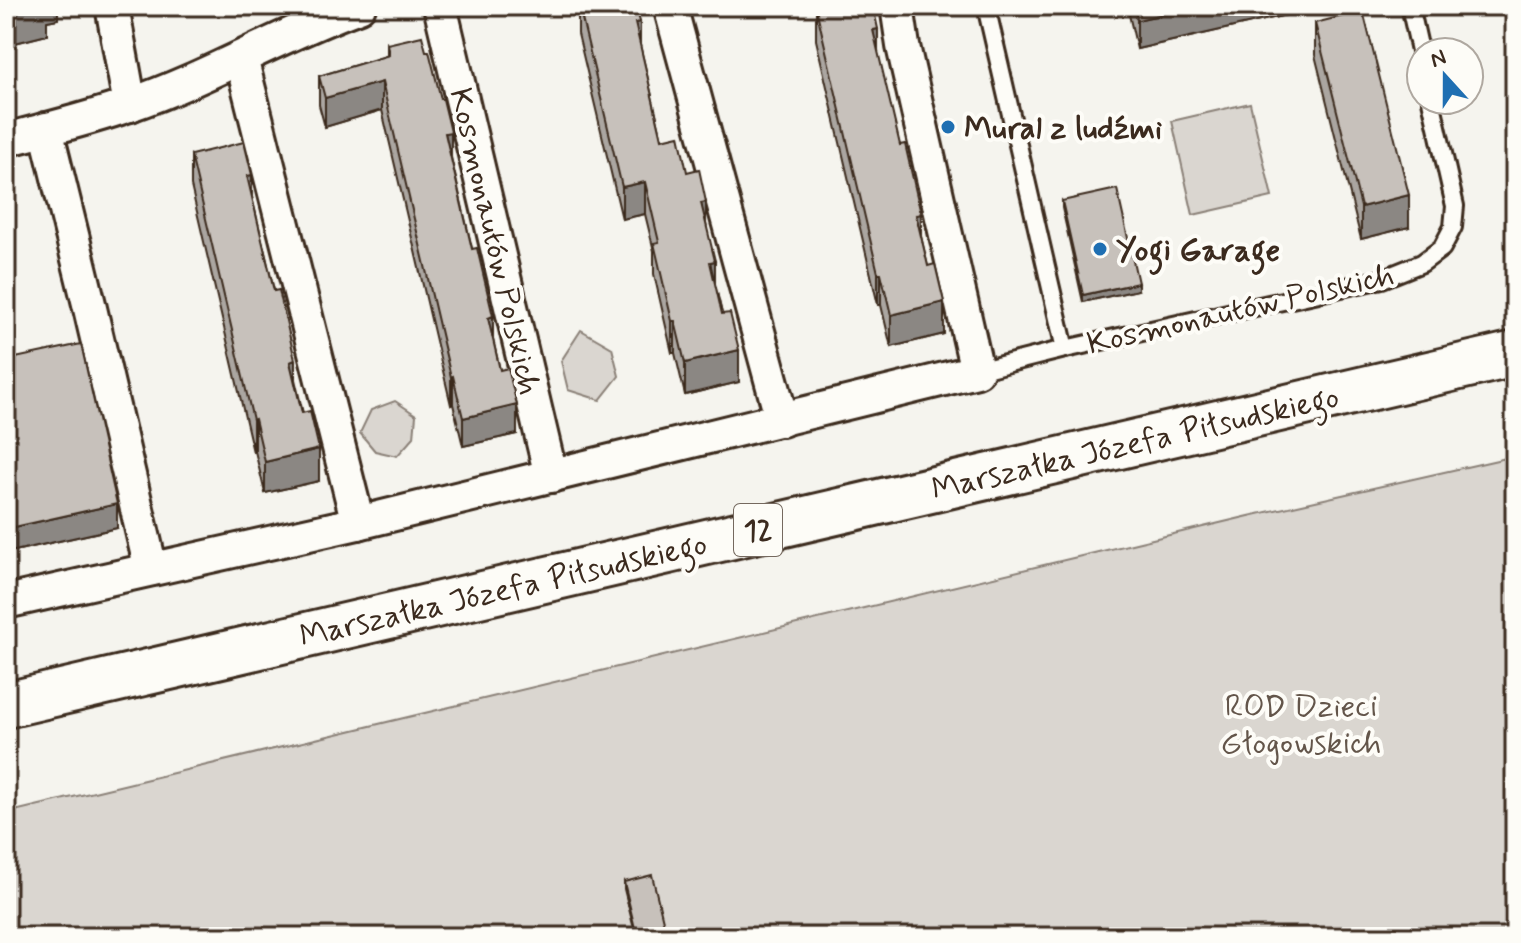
<svg xmlns="http://www.w3.org/2000/svg" width="1521" height="943" font-family="Mynerve,sans-serif">
	<style>
		.green { fill: #dad6d0; stroke: #8a8077; stroke-width: 2 }
		.lines { fill: none; stroke-linecap: round; stroke-linejoin: round }
		.service-casing { stroke: #3b2a1e; stroke-width: 22 }
		.minor-casing { stroke: #3b2a1e; stroke-width: 38 }
		.primary-casing { stroke: #3b2a1e; stroke-width: 50 }
		.service { stroke: #fdfcf7; stroke-width: 16 }
		.minor { stroke: #fdfcf7; stroke-width: 32 }
		.primary { stroke: #fdfcf7; stroke-width: 44 }
		.wall { fill: #aba6a1; stroke: #3b2a1e; stroke-width: 2 }
		.shaded-wall { fill: #8b8783; stroke: #3b2a1e; stroke-width: 2 }
		.building { fill: #c7c1bb; stroke: #3b2a1e; stroke-width: 2 }
		.poi-dot { fill: #1f6fb2; stroke: #fdfcf7; stroke-width: 3 }
		.labels { text-anchor: middle; stroke-width: 8; stroke-linejoin: round; paint-order: stroke }
		.shield { fill: #fdfcf7; stroke: #75695f; stroke-width: 2 }
		.shield-label { font-size: 30px; font-weight: bold; fill: #3b2a1e }
		.poi-label { font-size: 32px; font-weight: bold; fill: #3b2a1e; stroke: #fdfcf7; text-anchor: start }
		.street-label { font-size: 32px; fill: #3b2a1e; stroke: #fdfcf7 }
		.park-label { font-size: 32px; fill: #63554a; stroke: #fdfcf7 }
	</style>
	<rect width="100%" height="100%" fill="#f5f4ee"/>
	<filter id="ink" filterUnits="userSpaceOnUse"><feTurbulence type="fractalNoise" baseFrequency=".0125" numOctaves="2"/><feDisplacementMap in="SourceGraphic" scale="16" xChannelSelector="R" yChannelSelector="G"/><feConvolveMatrix kernelMatrix="1 2 1 2 8 2 1 2 1" color-interpolation-filters="sRGB"/></filter>
	<g filter="url(#ink)">
		<g class="green">
			<path d="M1250,103L1272,197L1193,215L1172,121Z"/>
			<path d="M581,330L612,348L619,376L600,400L568,390L561,361Z"/>
			<path d="M395,401L416,415L414,437L397,456L375,451L360,433L371,410Z"/>
			<path d="M1515,456V937H6V813L1249,516Z"/>
		</g>
		<g class="lines">
			<g class="service-casing">
				<g id="service">
					<path d="M986,6L1065,349"/>
					<path d="M1410,6L1421,55"/>
					<path d="M977,371L1065,349L1382,279L1422,263L1442,248L1453,227L1455,206L1431,100"/>
				</g>
			</g>
			<g class="minor-casing">
				<g id="minor">
					<path d="M112,6L130,105"/>
					<path d="M440,6L551,476"/>
					<path d="M670,6L782,420"/>
					<path d="M241,58L358,523"/>
					<path d="M46,129L89,304L151,569"/>
					<path d="M6,140C47,129 89,119 129,105C208,78 281,34 359,6"/>
					<path d="M6,602L358,523L977,371L903,46L897,6"/>
				</g>
			</g>
			<g class="primary-casing">
				<path id="primary" d="M6,705L1515,354"/>
			</g>
			<use href="#service" class="service"/>
			<use href="#minor" class="minor"/>
			<use href="#primary" class="primary"/>
		</g>
		<g class="wall">
			<path d="M6,6H58V19L47,21V35L15,43L13,36L6,37Z"/>
			<path d="M578,6H636L640,45L662,139L687,172L706,223L715,285L739,382L685,395L675,353H672L654,274V251L645,214L622,219L578,34Z"/>
			<path d="M1127,6H1326L1137,49Z"/>
			<path d="M816,8L878,54L944,334L891,347L881,305H878L816,40Z"/>
			<path d="M1315,23L1409,227L1361,239L1315,55Z"/>
			<path d="M387,44L451,157L500,370L517,434L463,446L453,404L451,405L382,110L325,127L319,105V76L387,56Z"/>
			<path d="M191,155L252,197L319,481L265,493L255,451L253,452L191,186Z"/>
			<path d="M1062,201L1138,290L1083,302L1062,208Z"/>
			<path d="M6,360L117,528L10,552L6,535Z"/>
			<path d="M624,882L667,937H636L624,889Z"/>
		</g>
		<g class="shaded-wall">
			<path d="M6,6H13V36L6,37Z"/>
			<path d="M36,6H58V19L47,21V35L15,43V11Z"/>
			<path d="M1199,6H1326L1137,49V20Z"/>
			<path d="M640,22V54L635,23Z"/>
			<path d="M878,29V61L873,30Z"/>
			<path d="M382,82V110L325,127V98Z"/>
			<path d="M451,132V160L445,133Z"/>
			<path d="M252,175V207L247,176Z"/>
			<path d="M645,182V214L622,219V187Z"/>
			<path d="M1409,195V227L1361,239V207Z"/>
			<path d="M706,202V233L701,203Z"/>
			<path d="M921,214V246L916,215Z"/>
			<path d="M715,261V293L710,262Z"/>
			<rect x="878" y="273" width="3" height="32"/>
			<path d="M1138,283V290L1083,302V295Z"/>
			<path d="M944,302V334L891,347V315Z"/>
			<path d="M493,316V345L488,318Z"/>
			<rect x="672" y="321" width="3" height="32"/>
			<path d="M739,350V382L685,395V363Z"/>
			<path d="M295,360V392L290,362Z"/>
			<path d="M453,376V404L451,405V377Z"/>
			<path d="M517,405V434L463,446V418Z"/>
			<path d="M255,419V451L253,452V420Z"/>
			<path d="M319,449V481L265,493V462Z"/>
			<path d="M117,504V528L10,552V528Z"/>
		</g>
		<g class="building">
			<path d="M14,6H36L15,11Z"/>
			<path d="M579,6H636L640,22L635,23L662,139L679,135L687,172L699,169L706,202L701,203L715,261L710,262L722,314L730,313L739,350L685,363L675,321H672L654,243L659,242L645,182L622,187Z"/>
			<path d="M827,6H873L878,29L873,30L900,145L905,144L921,214L916,215L928,266L935,264L944,302L891,315L881,273H878L816,8Z"/>
			<path d="M1134,6H1199L1137,20Z"/>
			<path d="M1363,11L1409,195L1361,207L1315,23Z"/>
			<path d="M422,36L426,51H429L441,99H443L451,132L445,133L472,249L477,248L493,316L488,318L500,370L508,368L517,405L463,418L453,376L451,377L382,82L325,98L319,76L389,55L387,44Z"/>
			<path d="M244,142L252,175L247,176L274,291L279,290L295,360L290,362L302,413L310,411L319,449L265,462L255,419L253,420L191,155Z"/>
			<path d="M1117,189L1138,283L1083,295L1062,201Z"/>
			<path d="M81,344L117,504L10,528L6,511V360Z"/>
			<path d="M652,875L667,937H637L624,882Z"/>
		</g>
	</g>
	<g class="poi-dot">
		<circle cx="948" cy="127" r="8"/>
		<circle cx="1100" cy="249" r="8"/>
	</g>
	<g class="labels">
		<rect class="shield" x="734" y="504" width="48" height="52" rx="6"/>
		<g class="shield-label">
			<text x="758" y="540">12</text>
		</g>
		<g class="poi-label">
			<text x="964" y="138">Mural z ludźmi</text>
			<text x="1116" y="260">Yogi Garage</text>
		</g>
		<g class="street-label">
			<text transform="translate(496 241) rotate(77)" y="11">Kosmonautów Polskich</text>
			<text transform="translate(1240 308) rotate(-13)" y="11">Kosmonautów Polskich</text>
			<text transform="translate(1135 442) rotate(-13)" y="11">Marszałka Józefa Piłsudskiego</text>
			<text transform="translate(503 589) rotate(-13)" y="11">Marszałka Józefa Piłsudskiego</text>
		</g>
		<g class="park-label">
			<text x="1301" y="716">ROD Dzieci<tspan x="1301" dy="37">Głogowskich</tspan></text>
		</g>
	</g>
	<rect width="1521" height="943" fill="none" stroke="#fdfcf7" stroke-width="32"/>
	<rect x="16" y="16" width="1489" height="911" fill="none" stroke="#3b2a1e" stroke-width="3" filter="url(#ink)"/>
	<g transform="translate(1445 76) rotate(339)"><circle r="38" fill="#fdfcf7" stroke="#afa8a0" stroke-width="2"/>
	<path d="M0-6L14 30L0 20L-14 30Z" fill="#1f6fb2"/>
	<text y="-12" font-size="22" font-weight="bold" text-anchor="middle" fill="#3b2a1e">N</text>
	</g>
</svg>
